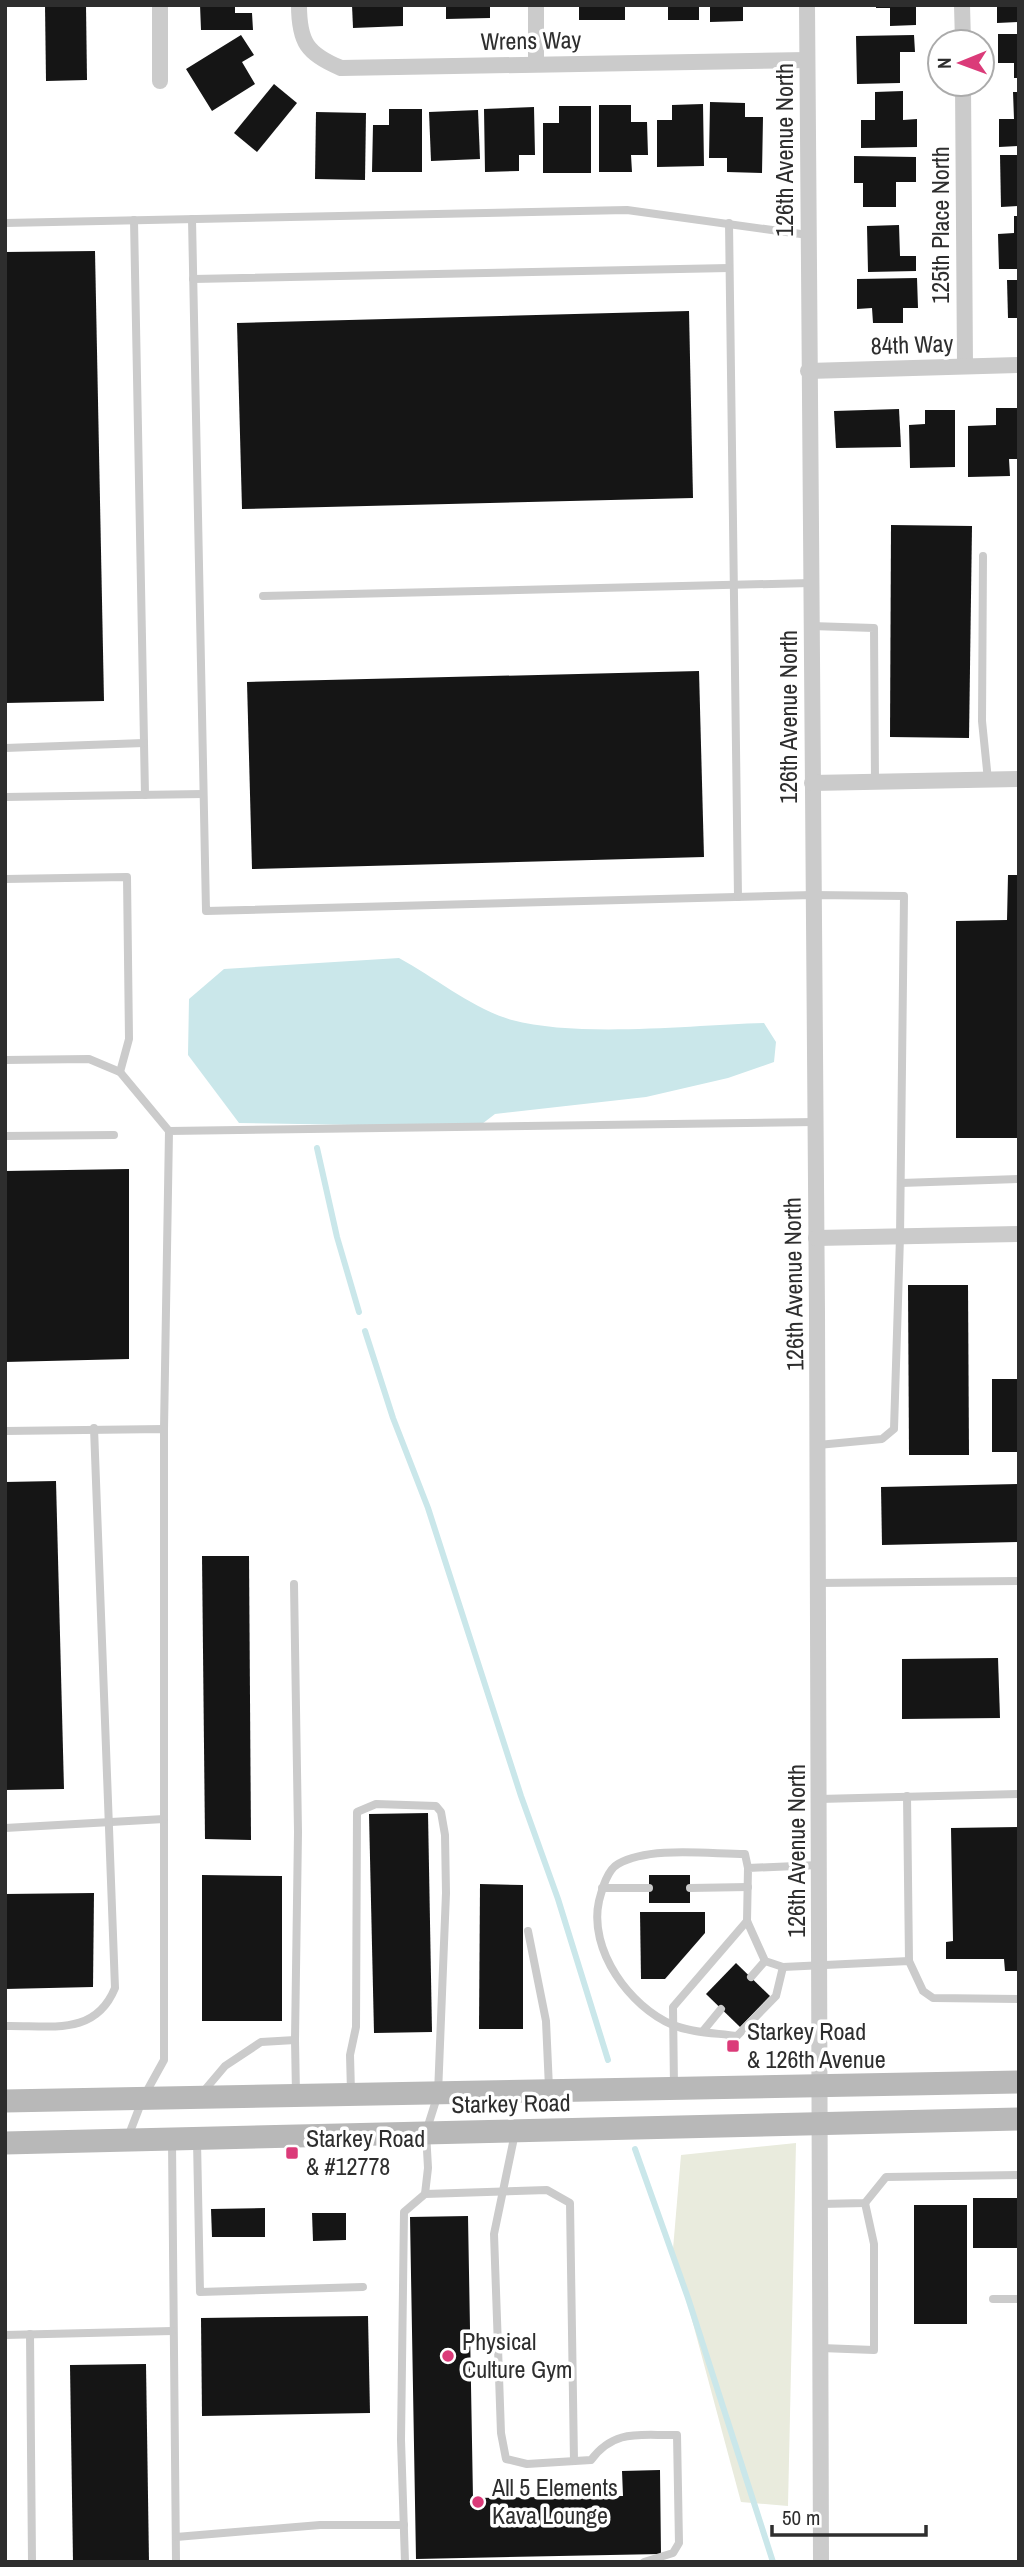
<svg xmlns="http://www.w3.org/2000/svg" width="1024" height="2567" font-family="'Archivo Narrow',sans-serif">
	<style>
		.green { fill: #e9ebdd }
		.water { fill: #cae7ea }
		.lines { fill: none; stroke-linecap: round; stroke-linejoin: round }
		.stream { stroke: #cae7ea; stroke-width: 6 }
		.building { fill: #151515 }
		.lane { stroke: #cbcbcb; stroke-width: 8 }
		.street { stroke: #cbcbcb; stroke-width: 16 }
		.secondary { stroke: #b8b8b8; stroke-width: 23 }
		.poi-dot { fill: #db3b79; stroke: #fff; stroke-width: 2.5 }
		.labels { text-anchor: middle; stroke-width: 7; stroke-linejoin: round; paint-order: stroke }
		.street-label { font-size: 24px; fill: #2e2e2e; stroke: #fff }
		.poi-label { font-size: 24px; fill: #2e2e2e; stroke: #fff; text-anchor: start }
	</style>
	<rect width="100%" height="100%" fill="#fff"/>
	<path class="green" d="M796,2143L788,2506L741,2502L673,2249L681,2155Z"/>
	<path class="water" d="M399,958C436,978 471,1008 512,1020C579,1038 693,1025 764,1023L776,1042L774,1062L728,1078L646,1097L495,1114L478,1127L239,1123L188,1055L189,999L224,969Z"/>
	<g class="lines">
		<g class="stream">
			<path d="M317,1148L337,1237L359,1312"/>
			<path d="M365,1331L393,1418L428,1508L521,1796L558,1899L608,2060"/>
			<path d="M635,2149L688,2298L773,2562"/>
		</g>
	</g>
	<g class="building">
		<path d="M45,5H86L87,80L46,81Z"/>
		<path d="M200,5H235V13H252L253,30H201Z"/>
		<path d="M352,5H403V26L353,28Z"/>
		<path d="M446,5H490V18L446,19Z"/>
		<rect x="579" y="5" width="46" height="15"/>
		<rect x="668" y="5" width="31" height="15"/>
		<path d="M710,5H743V21L710,22Z"/>
		<path d="M876,5H916V25L890,26V8H876Z"/>
		<path d="M997,5H1019V22L997,23Z"/>
		<path d="M998,34H1019V78H1014V63H998Z"/>
		<path d="M241,35L254,55L242,62L255,84L212,111L186,69Z"/>
		<path d="M914,35L915,52H900V83L857,84L856,36Z"/>
		<path d="M274,84L297,103L257,152L234,133Z"/>
		<path d="M903,91V120L917,119V147L861,148V120H875V92Z"/>
		<path d="M1013,92H1019V146L999,147V119H1014Z"/>
		<path d="M710,102L745,103V117H763L762,173L727,172V158H709Z"/>
		<path d="M703,104L704,166L657,167V120H672V105Z"/>
		<path d="M599,105H631V122H647L648,155H631L632,172H599Z"/>
		<path d="M559,106H591V173H543V123H559Z"/>
		<path d="M534,107L535,155H519V171L485,172L484,109Z"/>
		<path d="M389,109H422V172H372L373,125H389Z"/>
		<path d="M478,110L480,159L431,161L429,112Z"/>
		<path d="M316,112L366,113L365,180L315,179Z"/>
		<path d="M1000,155H1019V206L1001,207Z"/>
		<path d="M854,156L916,157V182H896V207H863V183H854Z"/>
		<path d="M1014,216H1019V269H999L998,234L1014,233Z"/>
		<path d="M899,225L900,256H916V271L868,272L867,226Z"/>
		<path d="M95,251L104,701L5,703V252Z"/>
		<path d="M917,278L918,308H903V323H873L872,308L857,309V279Z"/>
		<path d="M1007,280H1019V318H1008Z"/>
		<path d="M689,311L693,498L242,509L237,323Z"/>
		<path d="M996,408H1019V459H1009L1010,476L968,477V426L996,425Z"/>
		<path d="M899,409L901,447L836,448L834,411Z"/>
		<path d="M925,410H955V467L910,468L909,425L925,424Z"/>
		<path d="M891,525L972,526L969,738L890,737Z"/>
		<path d="M699,671L704,857L252,869L247,682Z"/>
		<path d="M1008,875H1019V1138H956V921L1007,920Z"/>
		<path d="M129,1169V1359L5,1362V1171Z"/>
		<path d="M908,1285H968L969,1455H909Z"/>
		<rect x="992" y="1379" width="27" height="73"/>
		<path d="M56,1481L64,1789L5,1790V1482Z"/>
		<path d="M1019,1484V1542L882,1545L881,1487Z"/>
		<path d="M202,1556H249L251,1840L205,1839Z"/>
		<path d="M998,1658L1000,1718L902,1719V1659Z"/>
		<path d="M428,1813L432,2032L374,2033L369,1814Z"/>
		<path d="M1019,1827V1971H1005L1004,1959H946V1942L953,1941L951,1828Z"/>
		<path d="M202,1875L282,1876V2021H202Z"/>
		<rect x="649" y="1875" width="41" height="28"/>
		<path d="M480,1884L523,1885V2029H479Z"/>
		<path d="M94,1893L93,1987L5,1989V1894Z"/>
		<path d="M640,1912H705V1933L665,1979H641Z"/>
		<path d="M736,1963L770,1996L740,2027L706,1994Z"/>
		<rect x="973" y="2198" width="46" height="50"/>
		<rect x="914" y="2205" width="53" height="119"/>
		<path d="M265,2208V2237H212L211,2209Z"/>
		<path d="M312,2213H346V2240L313,2241Z"/>
		<path d="M468,2216L473,2498L623,2496L622,2471L660,2470L661,2554L416,2559L410,2217Z"/>
		<path d="M368,2316L370,2413L202,2416L201,2318Z"/>
		<path d="M146,2364L149,2562H73L70,2365Z"/>
	</g>
	<g class="lines">
		<g class="lane">
			<path d="M192,219L206,911L813,895L904,896L900,1237L894,1429L882,1439L818,1445"/>
			<path d="M134,220L145,795"/>
			<path d="M5,223L627,210L808,235"/>
			<path d="M729,223L738,897"/>
			<path d="M193,279L729,268"/>
			<path d="M983,556L982,721L988,780"/>
			<path d="M263,596L811,583"/>
			<path d="M811,626L874,628L875,782"/>
			<path d="M5,748L144,743"/>
			<path d="M5,797L203,794"/>
			<path d="M5,879L127,877L129,1039L120,1072"/>
			<path d="M5,1060L89,1059L120,1072L169,1131"/>
			<path d="M5,1136L114,1135"/>
			<path d="M901,1183L1019,1179"/>
			<path d="M164,1429L169,1131L815,1122"/>
			<path d="M5,1431L164,1429V2060L143,2098L128,2137"/>
			<path d="M818,1583L1019,1581"/>
			<path d="M294,1584L298,1832L295,2040"/>
			<path d="M907,1796L909,1961"/>
			<path d="M819,1799L1019,1794"/>
			<path d="M5,1828L164,1819"/>
			<path d="M819,1865L748,1868L747,1921L765,1961L783,1967L909,1961L923,1991L933,1998L1019,1999"/>
			<path d="M748,1868L745,1854C708,1854 650,1846 618,1864C607,1870 602,1890 599,1901C588,1950 630,2007 673,2025C692,2033 717,2033 737,2036L776,1996L783,1967"/>
			<path d="M602,1888H649"/>
			<path d="M690,1888L748,1887"/>
			<path d="M528,1931L546,2021L549,2088"/>
			<path d="M751,1977L765,1961"/>
			<path d="M5,2026C50,2025 95,2037 115,1988L94,1428"/>
			<path d="M703,2031L721,2009"/>
			<path d="M674,2087L673,2007L747,1921"/>
			<path d="M203,2092L225,2066L261,2042L295,2040L296,2094"/>
			<path d="M351,2092L350,2055L356,2027L357,1812L376,1804L436,1806L441,1812L445,1835L446,1893L438,2094L426,2132L428,2168L425,2194L404,2212L401,2440L405,2562"/>
			<path d="M515,2133L494,2234L501,2433L506,2459L527,2464L591,2460C615,2428 641,2436 677,2435L679,2543L673,2553L644,2562"/>
			<path d="M197,2141L200,2292L363,2287"/>
			<path d="M172,2142L176,2562"/>
			<path d="M425,2194L547,2190L570,2203L574,2461"/>
			<path d="M821,2204L865,2203L886,2177L1019,2175"/>
			<path d="M993,2299H1019"/>
			<path d="M30,2334L32,2562"/>
			<path d="M5,2335L172,2331"/>
			<path d="M821,2348L874,2350V2244L865,2203"/>
			<path d="M176,2537L320,2525H404"/>
		</g>
		<g class="street">
			<path d="M299,5C299,42 307,54 341,68L807,60"/>
			<path d="M536,5V63"/>
			<path d="M807,5L817,1313L821,2562"/>
			<path d="M962,5L963,42"/>
			<path d="M160,81V5"/>
			<path d="M963,84L965,366"/>
			<path d="M808,371L1019,365"/>
			<path d="M812,783L1019,779"/>
			<path d="M816,1238L1019,1234"/>
		</g>
		<g class="secondary">
			<path d="M5,2101L1019,2082"/>
			<path d="M5,2143L1019,2119"/>
		</g>
	</g>
	<g class="poi-dot">
		<rect x="726" y="2039" width="14" height="14" rx="3.5"/>
		<rect x="285" y="2146" width="14" height="14" rx="3.5"/>
		<circle cx="448" cy="2356" r="7"/>
		<circle cx="478" cy="2502" r="7"/>
	</g>
	<g class="labels">
		<g class="street-label">
			<text transform="translate(531 41) rotate(-1)" y="8">Wrens Way</text>
			<text transform="translate(785 150) rotate(-90)" y="8">126th Avenue North</text>
			<text transform="translate(941 225) rotate(-90)" y="8">125th Place North</text>
			<text transform="translate(912 345) rotate(-2)" y="8">84th Way</text>
			<text transform="translate(789 717) rotate(-90)" y="8">126th Avenue North</text>
			<text transform="translate(794 1284) rotate(-91)" y="8">126th Avenue North</text>
			<text transform="translate(797 1851) rotate(-90)" y="8">126th Avenue North</text>
			<text transform="translate(511 2104) rotate(-1)" y="8">Starkey Road</text>
		</g>
		<g class="poi-label">
			<text x="747" y="2040">Starkey Road<tspan x="747" dy="28">&amp; 126th Avenue</tspan></text>
			<text x="306" y="2147">Starkey Road<tspan x="306" dy="28">&amp; #12778</tspan></text>
			<text x="462" y="2350">Physical<tspan x="462" dy="28">Culture Gym</tspan></text>
			<text x="492" y="2496">All 5 Elements<tspan x="492" dy="28">Kava Lounge</tspan></text>
		</g>
	</g>
	<rect width="1024" height="2567" fill="none" stroke="#2e2e2e" stroke-width="14"/>
	<g transform="translate(961 63) rotate(269)"><circle r="33" fill="#ffffff" stroke="#ababab" stroke-width="2"/>
	<path d="M0-5L12 26L0 18L-12 26Z" fill="#db3b79"/>
	<text y="-10" font-size="19" font-weight="bold" text-anchor="middle" fill="#2e2e2e">N</text>
	</g>
	<path d="M772 2525v10h154v-10" fill="none" stroke="#2e2e2e" stroke-width="3.5"/>
	<text x="782" y="2525" font-size="21" fill="#2e2e2e" stroke="#ffffff" stroke-width="5" paint-order="stroke">50 m</text>
</svg>
